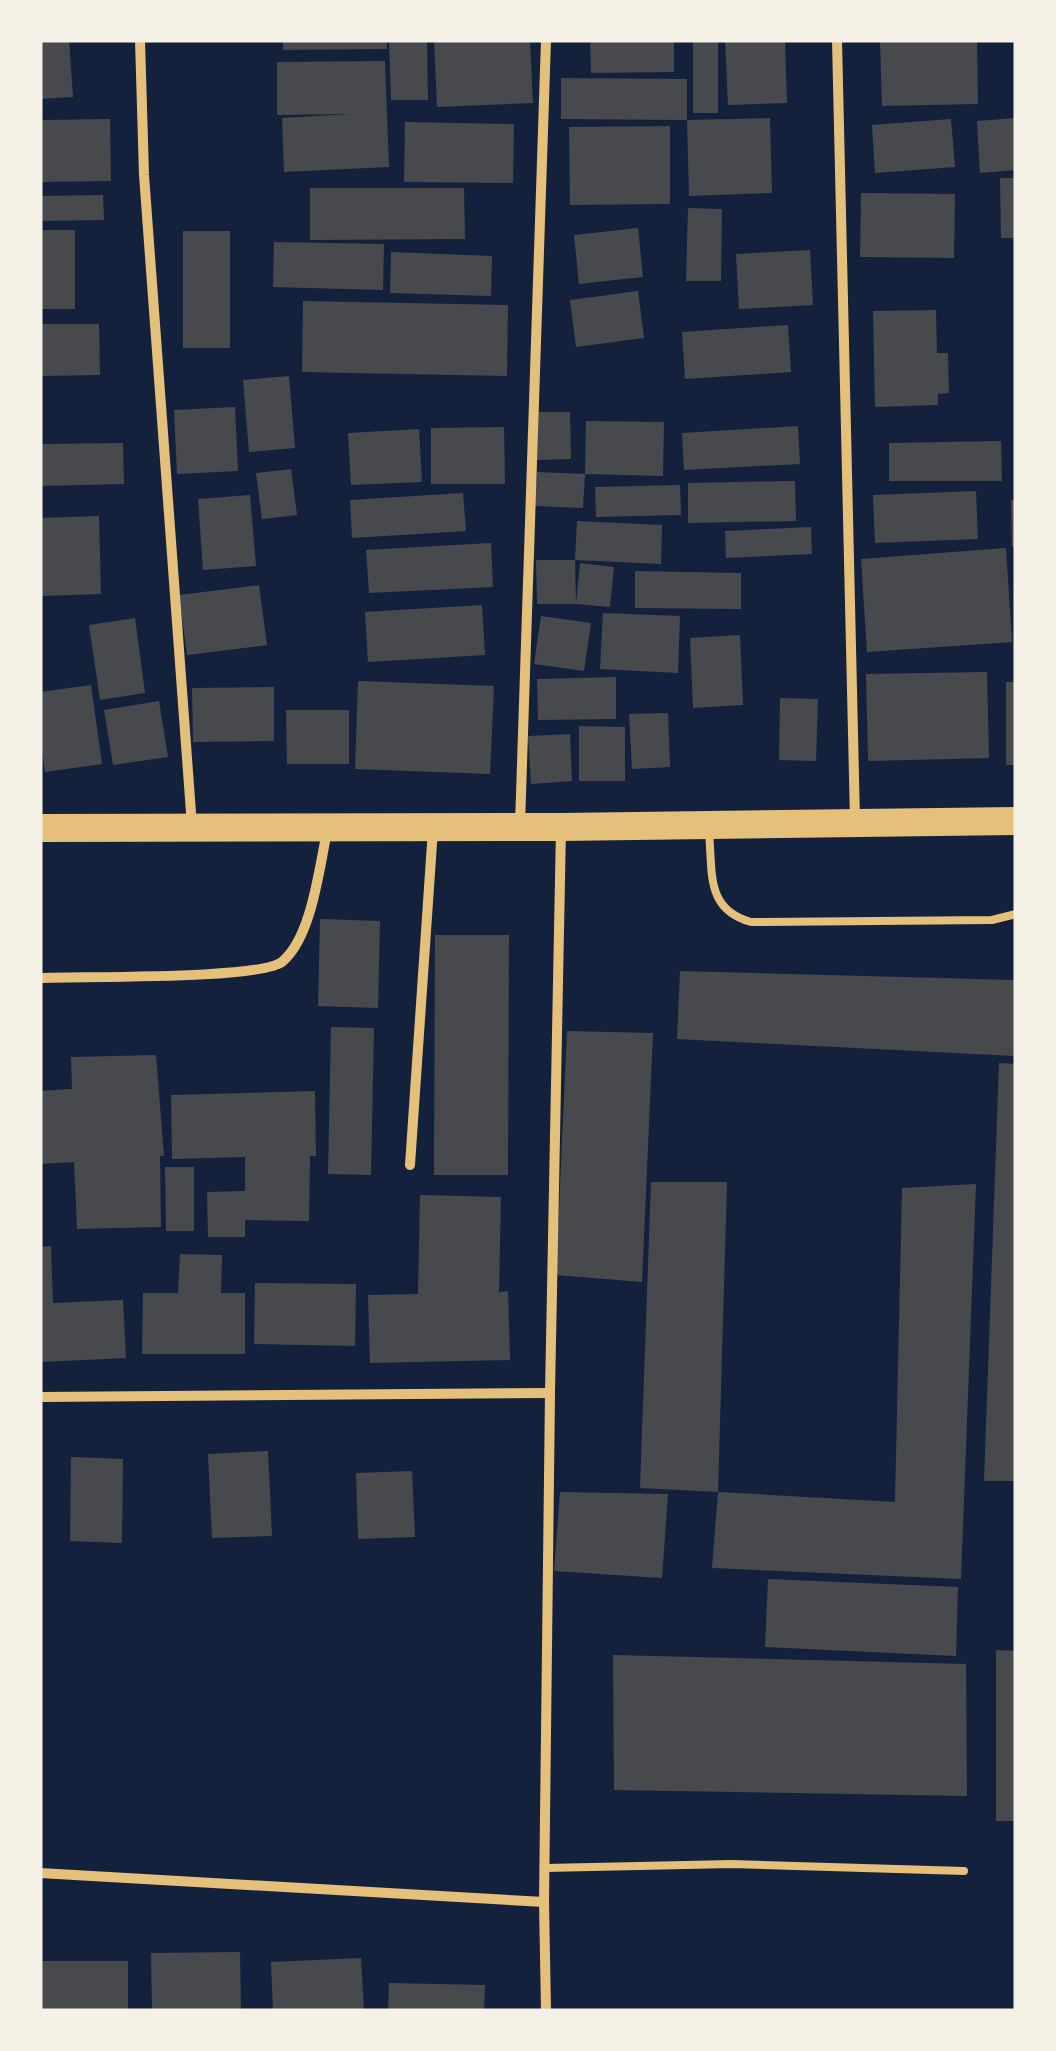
<svg xmlns="http://www.w3.org/2000/svg" width="1056" height="2051" font-family="Manrope,sans-serif">
	<style>
		.building { fill: #48494c }
		.lines { fill: none; stroke-linecap: round; stroke-linejoin: round }
		.service { stroke: #e5c07b; stroke-width: 8 }
		.minor { stroke: #e5c07b; stroke-width: 10 }
		.trunk { stroke: #e5c07b; stroke-width: 28 }
	</style>
	<rect width="100%" height="100%" fill="#14213d"/>
	<g class="building">
		<path d="M40,40H69L73,97L40,99Z"/>
		<path d="M283,40H387V49L283,50Z"/>
		<path d="M389,40H427L428,100H391Z"/>
		<path d="M434,40H530L533,103L437,107Z"/>
		<path d="M590,40H674V72L591,73Z"/>
		<rect x="693" y="40" width="25" height="73"/>
		<path d="M725,40H785L787,103L728,105Z"/>
		<path d="M880,40H977L978,104L882,106Z"/>
		<path d="M385,61L389,167L284,172L282,118L351,114L277,115V62Z"/>
		<path d="M561,78L687,79V120L561,119Z"/>
		<path d="M770,118L772,193L689,196L687,120Z"/>
		<path d="M1016,118V170L980,173L977,121Z"/>
		<path d="M110,119L111,181L40,182V120Z"/>
		<path d="M951,119L955,167L875,173L872,125Z"/>
		<path d="M405,122L514,124L513,183L404,182Z"/>
		<path d="M670,126V204L570,205L569,127Z"/>
		<path d="M1000,178H1016V238H1001Z"/>
		<path d="M310,188H464L465,239L310,240Z"/>
		<path d="M861,193L955,194L954,258L860,257Z"/>
		<path d="M103,195L104,220L40,221V196Z"/>
		<path d="M688,208L722,209L721,281H686Z"/>
		<path d="M638,228L643,277L579,284L574,235Z"/>
		<rect x="40" y="230" width="35" height="79"/>
		<rect x="183" y="231" width="47" height="117"/>
		<path d="M274,242L384,244L383,290L273,287Z"/>
		<path d="M810,250L813,305L739,309L736,254Z"/>
		<path d="M391,252L492,256L491,296L390,293Z"/>
		<path d="M638,291L644,338L576,347L570,300Z"/>
		<path d="M303,301L508,305L507,376L302,372Z"/>
		<path d="M936,310L937,353H948L949,393L938,394V405L875,407L873,311Z"/>
		<path d="M40,324H99L100,375L40,376Z"/>
		<path d="M788,325L791,372L685,379L682,332Z"/>
		<path d="M289,376L295,448L249,452L243,380Z"/>
		<path d="M235,407L238,471L177,474L174,410Z"/>
		<path d="M537,412H570L571,459L537,460Z"/>
		<path d="M586,421L664,422L663,476L585,474Z"/>
		<path d="M798,426L800,464L684,470L682,433Z"/>
		<path d="M504,427L505,484H431V428Z"/>
		<path d="M419,429L422,482L351,485L348,433Z"/>
		<path d="M1001,441L1002,481H889V443Z"/>
		<path d="M123,443L124,484L40,486V444Z"/>
		<path d="M291,469L297,515L262,519L256,473Z"/>
		<path d="M537,472L585,474L583,508L535,506Z"/>
		<path d="M795,481L796,521L688,523V483Z"/>
		<path d="M680,485L681,515L596,517L595,487Z"/>
		<path d="M976,491L978,539L875,543L873,495Z"/>
		<path d="M463,493L466,531L352,538L350,500Z"/>
		<path d="M250,495L256,566L203,570L198,499Z"/>
		<path d="M1011,500H1016V547H1012Z"/>
		<path d="M99,516L101,594L40,596V518Z"/>
		<path d="M577,521L662,525L661,564L575,560Z"/>
		<path d="M811,527L812,554L726,558L725,531Z"/>
		<path d="M491,543L493,587L369,593L366,550Z"/>
		<path d="M1006,548L1012,642L867,652L861,559Z"/>
		<path d="M536,560H575L576,604H537Z"/>
		<path d="M580,563L614,567L610,607L576,604Z"/>
		<path d="M635,571L741,573V609L635,608Z"/>
		<path d="M259,585L267,645L187,655L179,595Z"/>
		<path d="M482,605L485,655L368,662L365,612Z"/>
		<path d="M603,613L680,616L678,673L600,669Z"/>
		<path d="M541,616L591,623L584,671L534,664Z"/>
		<path d="M135,618L145,693L100,700L89,625Z"/>
		<path d="M740,635L743,705L693,708L690,638Z"/>
		<path d="M987,672L989,758L868,761L866,674Z"/>
		<path d="M616,677V719L538,720L537,679Z"/>
		<path d="M358,681L494,686L490,774L355,769Z"/>
		<rect x="1006" y="682" width="10" height="83"/>
		<path d="M91,685L102,764L45,772L40,735V692Z"/>
		<path d="M274,687V741L193,742L192,688Z"/>
		<path d="M780,698L818,699L816,761L779,760Z"/>
		<path d="M159,701L168,757L113,765L104,710Z"/>
		<path d="M286,710H349V764H287Z"/>
		<path d="M668,713L670,767L632,769L629,714Z"/>
		<path d="M579,726L625,727V781H579Z"/>
		<path d="M570,734L572,781L531,784L528,736Z"/>
		<path d="M320,919L380,921L378,1008L318,1006Z"/>
		<path d="M435,935H509L508,1175H434Z"/>
		<path d="M680,971L1014,980V1056L677,1039Z"/>
		<path d="M331,1027L374,1028L371,1175L328,1174Z"/>
		<path d="M567,1031L653,1033L642,1282L556,1275Z"/>
		<path d="M156,1055L164,1156H160L161,1227L77,1229L74,1162L40,1164V1091L72,1089L71,1057Z"/>
		<path d="M999,1063L1016,1064V1481H984Z"/>
		<path d="M315,1091L316,1156H310L309,1221L245,1220V1237H208L207,1192L245,1191V1157L172,1159L171,1095Z"/>
		<path d="M165,1167H194V1231H166Z"/>
		<path d="M651,1182H727L718,1492L640,1488Z"/>
		<path d="M976,1184L961,1579L712,1568L718,1492L895,1502L902,1188Z"/>
		<path d="M420,1195L501,1197L499,1292L508,1291L510,1360L370,1363L368,1295L418,1294Z"/>
		<path d="M51,1246L53,1303L123,1300L126,1358L40,1362V1247Z"/>
		<path d="M180,1254L222,1255L221,1293H245V1354H142L143,1293H178Z"/>
		<path d="M255,1283L356,1284L355,1346L254,1344Z"/>
		<path d="M268,1451L272,1536L212,1538L208,1454Z"/>
		<path d="M71,1457L123,1459L122,1543L70,1541Z"/>
		<path d="M412,1471L415,1537L358,1539L356,1473Z"/>
		<path d="M560,1492L668,1494L662,1578L554,1571Z"/>
		<path d="M768,1579L958,1587L956,1656L765,1647Z"/>
		<path d="M996,1650L1016,1651V1821H996Z"/>
		<path d="M613,1655L966,1664L967,1796L614,1790Z"/>
		<path d="M240,1952L241,2011H152L151,1953Z"/>
		<path d="M361,1958L364,2011H273L271,1962Z"/>
		<rect x="41" y="1961" width="87" height="50"/>
		<path d="M389,1983L485,1985L484,2011H388Z"/>
	</g>
	<g class="lines">
		<g class="service">
			<path d="M709,833C713,872 705,909 751,922L992,920L1016,914"/>
			<path d="M545,1868L732,1864L964,1871"/>
		</g>
		<g class="minor">
			<path d="M140,40L144,175L192,826"/>
			<path d="M837,40L855,820"/>
			<path d="M520,824L546,40"/>
			<path d="M40,978C78,976 263,980 283,961C312,936 319,868 327,832"/>
			<path d="M410,1165L433,829"/>
			<path d="M40,1397L550,1393"/>
			<path d="M40,1873L544,1902"/>
			<path d="M546,2011L544,1902L550,1393L561,828"/>
		</g>
		<path class="trunk" d="M40,828L561,827L1016,821"/>
	</g>
	<rect width="1056" height="2051" fill="none" stroke="#f6f1e7" stroke-width="85"/>
</svg>
